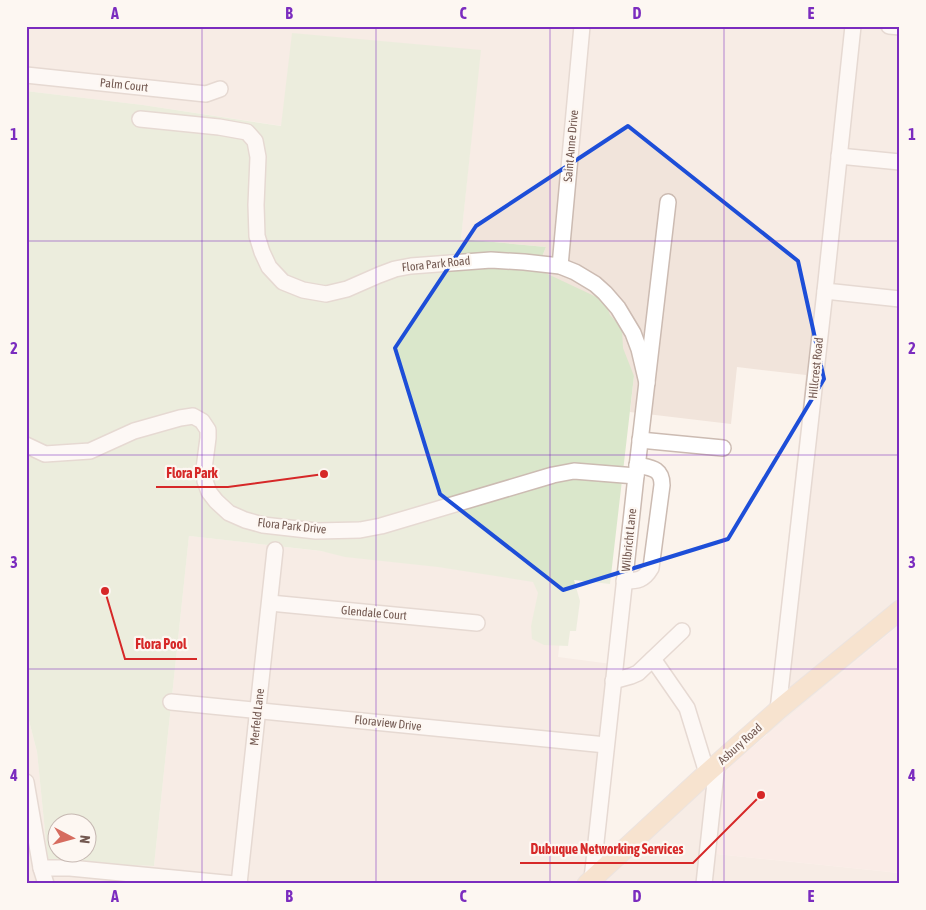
<svg xmlns="http://www.w3.org/2000/svg" width="926" height="910" font-family="'Asap Condensed',sans-serif">
	<style>
		.residential { fill: #f1e4db }
		.commercial { fill: #f9e5e1 }
		.green { fill: #dae7cb; fill-rule: evenodd }
		.lines { fill: none; stroke-linecap: round; stroke-linejoin: round }
		.minor-casing { stroke: #ccbbb2; stroke-width: 18 }
		.major-casing { stroke: #d8d1ce; stroke-width: 21 }
		.minor { stroke: #fff; stroke-width: 15 }
		.major { stroke: #f1d0ac; stroke-width: 19 }
		.marked { fill: none; stroke: #1d4ed8; stroke-width: 4; stroke-linejoin: round }
		.grid { fill: none; stroke: #7b2cbf; stroke-width: 1; stroke-opacity: 0.55 }
		.labels { text-anchor: middle; stroke-width: 4.5; stroke-linejoin: round; paint-order: stroke }
		.street-label { font-size: 12px; fill: #735951; stroke: #fdf7f2 }
		.leader { fill: none; stroke: #d62828; stroke-width: 2 }
		.callout-dot { fill: #d62828; stroke: #fdf7f2; stroke-width: 2 }
		.callout-label { font-size: 14px; text-anchor: middle; font-weight: bold; fill: #d62828; stroke: #fdf7f2; stroke-width: 4.5; stroke-linejoin: round; paint-order: stroke }
		.neatline { fill: none; stroke: #7b2cbf; stroke-width: 2 }
		.grid-label { font-size: 16px; text-anchor: middle; font-weight: bold; fill: #7b2cbf }
	</style>
	<rect width="100%" height="100%" fill="#fbf3ec"/>
	<g class="residential">
		<path d="M26,26H900V624L767,735L806,375L737,367L731,424L630,412L634,376L537,269L546,247L461,239L480,50L282,126L143,105L26,91Z"/>
		<path d="M189,536L567,579L558,657L619,665L599,860L577,884H26V709L37,752L48,861L154,866Z"/>
		<path d="M726,769L717,854L900,873V884H598Z"/>
	</g>
	<path class="commercial" d="M900,624V873L716,854L726,769Z"/>
	<path class="green" d="M292,33L481,50L461,239L546,247L537,269L605,301L610,315L622,328L623,348L634,376L610,584L574,580L580,601L576,631H570L568,646L544,645L532,639L531,626L538,593L533,582L438,567L345,557L321,551L189,536L154,866L48,862L37,752L26,709V91L143,105L281,126ZM58,822H88V852H58Z"/>
	<g class="lines">
		<g class="minor-casing">
			<g id="minor">
				<path d="M889,26L900,27"/>
				<path d="M26,75L206,94L220,89"/>
				<path d="M140,119L219,127L247,132L255,141L258,157L256,205L257,236L262,252L269,267L283,282L303,290L326,294L347,289L379,275L395,269L411,266L491,260L524,262L560,266L575,272L595,284L605,293L618,308L633,333L639,349L647,383"/>
				<path d="M839,156L900,162"/>
				<path d="M560,266L582,26"/>
				<path d="M825,291L900,299"/>
				<path d="M640,440L723,448"/>
				<path d="M26,445L45,454L90,451L134,431L180,418L193,416L202,421L208,430V438L204,469L205,481L209,492L216,501L229,513L245,520L263,525L316,531L360,530L381,526L553,475L574,471L636,476"/>
				<path d="M624,581C638,581 644,580 651,568L662,485C662,468 651,468 637,465"/>
				<path d="M270,603L477,623"/>
				<path d="M653,659L687,708L707,773"/>
				<path d="M613,681L631,676L638,673L682,631"/>
				<path d="M171,702L606,745"/>
				<path d="M778,710L825,291L853,26"/>
				<path d="M26,782L41,868L46,884"/>
				<path d="M41,868H70L235,884"/>
				<path d="M592,879L636,476L668,202"/>
				<path d="M239,884L275,550"/>
				<path d="M704,884L717,764"/>
			</g>
		</g>
		<g class="major-casing">
			<path id="major" d="M587,884L707,773L778,710L900,610"/>
		</g>
		<use href="#minor" class="minor"/>
		<use href="#major" class="major"/>
	</g>
	<path d="M0 0H926V910H0ZM628,126L798,261L824,379L728,539L563,590L440,494L395,348L476,226Z" fill="#fbf3ec" fill-opacity=".55" fill-rule="evenodd"/>
	<path class="marked" d="M628,126L798,261L824,379L728,539L563,590L440,494L395,348L476,226Z"/>
	<path class="grid" d="M202,26V884M376,26V884M550,26V884M724,26V884M26,241H900M26,455H900M26,669H900"/>
	<g class="labels">
		<g class="street-label">
			<text transform="translate(124 85) rotate(6)" y="4">Palm Court</text>
			<text transform="translate(571 146) rotate(-85)" y="4">Saint Anne Drive</text>
			<text transform="translate(436 264) rotate(-6)" y="4">Flora Park Road</text>
			<text transform="translate(816 368) rotate(-84)" y="4">Hillcrest Road</text>
			<text transform="translate(292 526) rotate(6)" y="4">Flora Park Drive</text>
			<text transform="translate(629 540) rotate(-84)" y="4">Wilbricht Lane</text>
			<text transform="translate(374 613) rotate(5)" y="4">Glendale Court</text>
			<text transform="translate(257 717) rotate(-84)" y="4">Merfeld Lane</text>
			<text transform="translate(388 723) rotate(6)" y="4">Floraview Drive</text>
			<text transform="translate(740 744) rotate(-42)" y="4">Asbury Road</text>
		</g>
	</g>
	<path class="leader" d="M324 474L228 487H156M105 591L125 659H197M761 795L693 863H520"/>
	<g class="callout-dot">
		<circle cx="324" cy="474" r="5"/>
		<circle cx="105" cy="591" r="5"/>
		<circle cx="761" cy="795" r="5"/>
	</g>
	<g class="callout-label">
		<text x="192" y="478">Flora Park</text>
		<text x="161" y="649">Flora Pool</text>
		<text x="607" y="854">Dubuque Networking Services</text>
	</g>
	<rect width="926" height="910" fill="none" stroke="#fdf7f2" stroke-width="55"/>
	<g transform="translate(72 838) rotate(96)"><circle r="24" fill="#fdf7f2" stroke="#c6b8b2"/>
	<path d="M0-4L9 19L0 12L-9 19Z" fill="#d66c5f"/>
	<text y="-8" font-size="14" font-weight="bold" text-anchor="middle" fill="#735951">N</text>
	</g>
	<rect x="28" y="28" width="870" height="854" class="neatline"/>
	<g class="grid-label">
		<text x="115" y="19">A</text>
		<text x="289" y="19">B</text>
		<text x="463" y="19">C</text>
		<text x="637" y="19">D</text>
		<text x="811" y="19">E</text>
		<text x="14" y="140">1</text>
		<text x="912" y="140">1</text>
		<text x="14" y="354">2</text>
		<text x="912" y="354">2</text>
		<text x="14" y="568">3</text>
		<text x="912" y="568">3</text>
		<text x="14" y="781">4</text>
		<text x="912" y="781">4</text>
		<text x="115" y="902">A</text>
		<text x="289" y="902">B</text>
		<text x="463" y="902">C</text>
		<text x="637" y="902">D</text>
		<text x="811" y="902">E</text>
	</g>
</svg>
